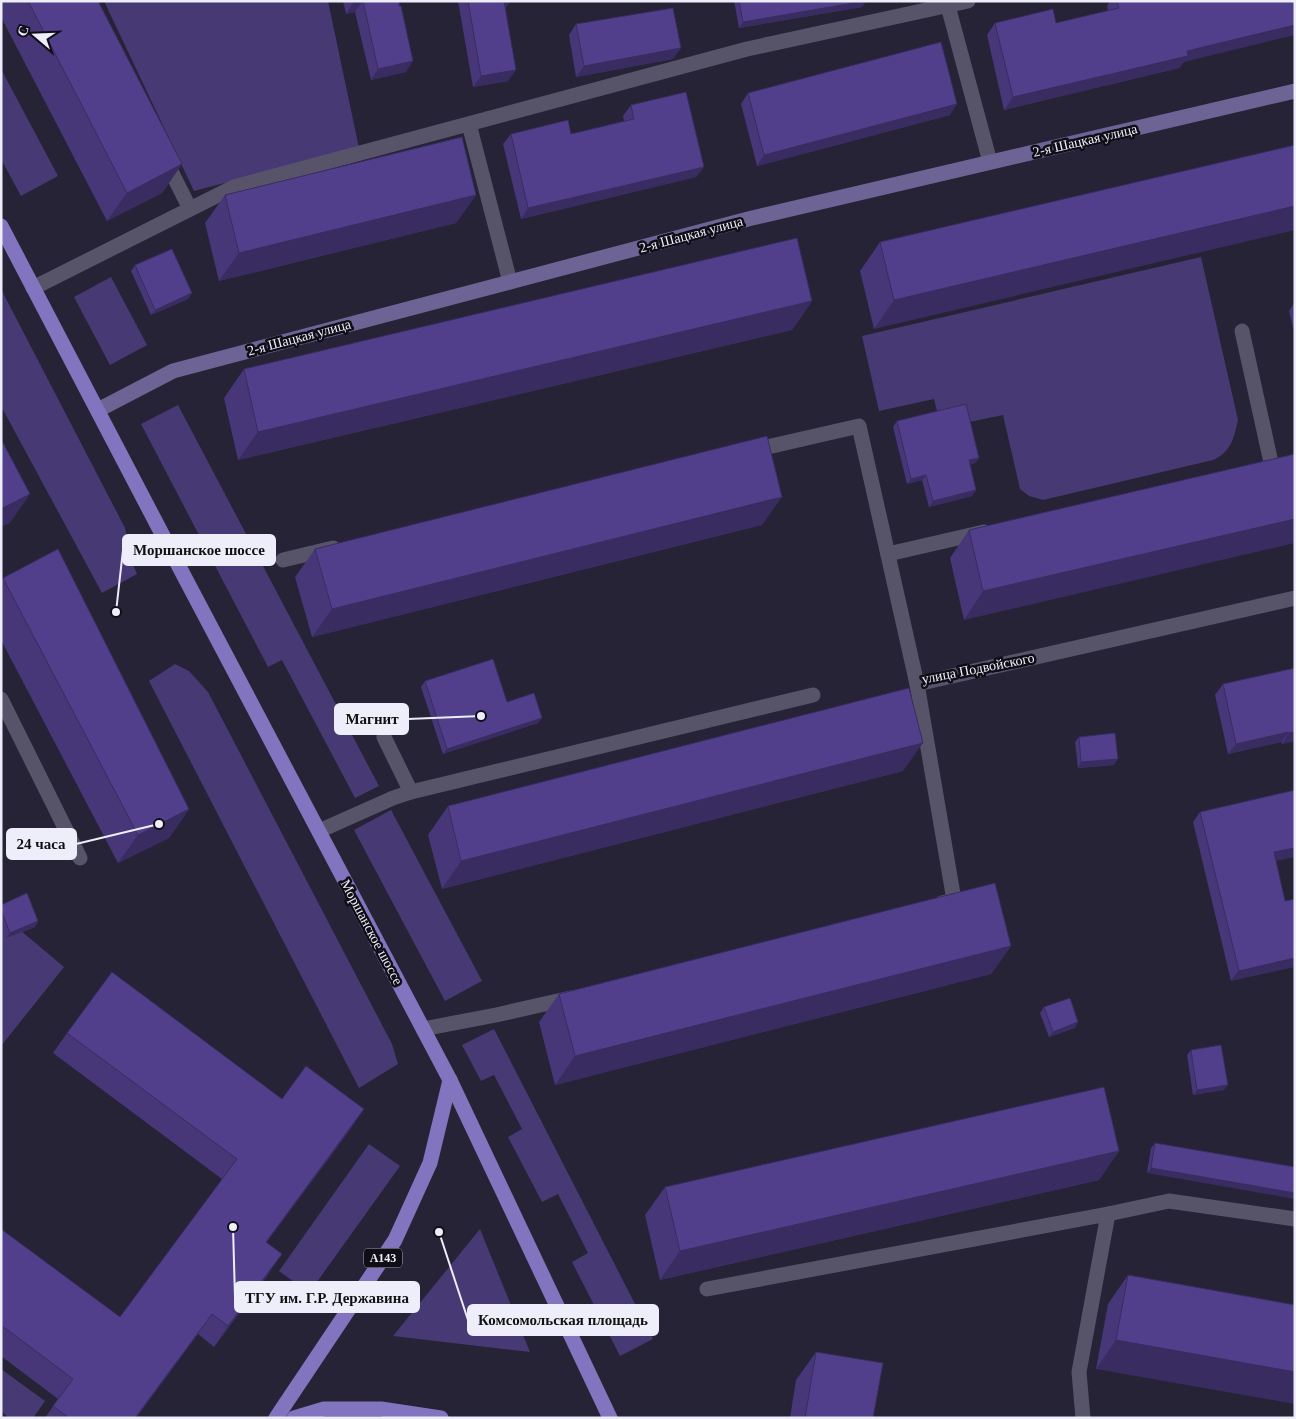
<svg xmlns="http://www.w3.org/2000/svg" width="1296" height="1419" font-family="'Times New Roman',serif">
	<style>
		.green { fill: #473974 }
		.lines { fill: none; stroke-linecap: round; stroke-linejoin: round }
		.lane { stroke: #57546a; stroke-width: 15 }
		.street { stroke: #57546a; stroke-width: 15 }
		.secondary { stroke: #6d6495; stroke-width: 15 }
		.primary { stroke: #8374bf; stroke-width: 15 }
		.wall { fill: #473678 }
		.shaded-wall { fill: #392c61 }
		.building { fill: #523f8b; stroke: #392c61 }
		.labels { text-anchor: middle; stroke-width: 5; stroke-linejoin: round; paint-order: stroke }
		.shield { fill: #0f0e16; stroke: #abaab6; stroke-width: 1 }
		.shield-label { font-size: 12px; font-weight: bold; fill: #eeedfa }
		.street-label { font-size: 14px; fill: #eeedfa; stroke: #0f0e16 }
		.leader { fill: none; stroke: #eeedfa; stroke-width: 2 }
		.callout-dot { fill: #eeedfa; stroke: #0f0e16; stroke-width: 2 }
		.callout { fill: #eeedfa; stroke: #eeedfa; stroke-width: 2 }
		.callout-label { font-size: 15px; text-anchor: middle; font-weight: bold; fill: #111 }
	</style>
	<rect width="100%" height="100%" fill="#262336"/>
	<g class="green">
		<path d="M104,1H328L359,148L194,191Z"/>
		<path d="M1,69L58,176L21,196L1,159Z"/>
		<path d="M1201,257L1238,420C1234,438 1231,452 1213,460L1043,500L1029,496L1020,489L1003,415L969,422L937,411L934,399L879,411L862,336Z"/>
		<path d="M111,277L147,345L110,365L74,297Z"/>
		<path d="M1,289L125,528L131,560L137,574L102,593L1,406Z"/>
		<path d="M178,405L379,786L355,798L282,660L268,667L141,424Z"/>
		<path d="M175,664L189,671L208,692L392,1044L398,1064L359,1088L149,681Z"/>
		<path d="M391,810L482,981L445,1001L354,830Z"/>
		<path d="M1,914L64,967L1,1046Z"/>
		<path d="M494,1029L653,1339L620,1356L572,1262L588,1253L558,1194L542,1202L508,1137L522,1129L494,1075L481,1081L462,1045Z"/>
		<path d="M369,1144L400,1166L309,1293L279,1271Z"/>
		<path d="M480,1229L530,1352L393,1336Z"/>
		<path d="M1,1369L45,1401L33,1418H9L1,1411Z"/>
	</g>
	<g class="lines">
		<g class="lane">
			<path d="M948,6L990,162"/>
			<path d="M469,124L510,282"/>
			<path d="M165,159L190,209"/>
			<path d="M33,288L234,187L747,49L968,1"/>
			<path d="M1242,331L1272,467L1260,470"/>
			<path d="M888,554L984,532"/>
			<path d="M917,684L954,900L942,903"/>
			<path d="M1,699L80,858"/>
			<path d="M384,737L411,792"/>
			<path d="M319,831L393,798L411,792L813,695"/>
			<path d="M423,1029L496,1015L571,998"/>
			<path d="M1108,1214L1169,1201L1295,1219"/>
			<path d="M707,1289L1108,1214L1079,1372L1083,1418"/>
		</g>
		<g class="street">
			<path d="M750,451L859,426L917,684L1295,598"/>
			<path d="M283,560L333,548"/>
		</g>
		<path class="secondary" d="M98,410L173,371L748,219L1295,91"/>
		<g class="primary">
			<path d="M1,226L184,576L450,1080L610,1418"/>
			<path d="M276,1418L395,1240L430,1163L450,1080"/>
			<path d="M294,1418L324,1409H381L441,1418"/>
		</g>
	</g>
	<g class="wall">
		<path d="M1,1H98L182,164L162,193L107,221L1,17Z"/>
		<path d="M343,1H399L406,72L371,80L355,12L346,14Z"/>
		<path d="M458,1H510L505,9L508,81L473,87Z"/>
		<path d="M734,1H866L862,7L739,28Z"/>
		<path d="M1110,1H1295L1184,62L1179,68L1004,110L987,35L995,23H1056L1108,11L1107,6Z"/>
		<path d="M576,24L673,59L576,77L569,35Z"/>
		<path d="M748,93L950,115L757,166L741,104Z"/>
		<path d="M631,105L704,167L696,177L521,219L503,144L511,134H571L624,121L623,116Z"/>
		<path d="M1295,145L874,329L860,271L880,242Z"/>
		<path d="M225,195H476L456,223L219,281L205,223Z"/>
		<path d="M135,265L192,293L188,299L151,315L131,271Z"/>
		<path d="M812,301L792,330L238,460L224,398L244,369Z"/>
		<path d="M1295,302V335L1289,311Z"/>
		<path d="M897,421L979,458L975,463L970,464L972,496L929,507L922,480L907,484L893,427Z"/>
		<path d="M1295,454L964,620L950,558L969,530Z"/>
		<path d="M762,525L312,637L295,577L315,549Z"/>
		<path d="M3,578L189,809L169,838L118,863L1,640V580Z"/>
		<path d="M1295,668V741L1282,744L1281,742L1228,754L1215,695L1223,684Z"/>
		<path d="M425,681L507,702L542,718L538,723L443,754L421,687Z"/>
		<path d="M1079,737L1114,765L1078,768L1075,742Z"/>
		<path d="M903,771L442,889L428,835L448,806Z"/>
		<path d="M1200,812L1276,861L1285,901L1295,899L1231,981L1193,822Z"/>
		<path d="M1,905L38,921L35,927L6,938L1,925Z"/>
		<path d="M1011,946L991,974L555,1085L539,1022L559,994Z"/>
		<path d="M1044,1007L1075,1028L1049,1037L1040,1013Z"/>
		<path d="M67,1033L282,1099L350,1130L266,1243L268,1275L214,1347L198,1334L136,1418H45L58,1399L1,1356V1229L120,1317L222,1179L53,1053Z"/>
		<path d="M1191,1050L1224,1090L1193,1095L1187,1055Z"/>
		<path d="M1155,1143L1295,1167L1147,1173L1151,1148Z"/>
		<path d="M1119,1151L1099,1180L660,1280L645,1215L665,1187Z"/>
		<path d="M1128,1275L1295,1305L1096,1369L1108,1304Z"/>
		<path d="M816,1352L873,1418H790L796,1380Z"/>
	</g>
	<g class="shaded-wall">
		<path d="M363,1L355,12L346,14L353,3Z"/>
		<path d="M502,1H510L505,9Z"/>
		<path d="M866,1L862,7L739,28L743,22Z"/>
		<path d="M1295,25V35L1184,62L1179,68L1004,110L1013,97L1187,51Z"/>
		<path d="M681,48L673,59L576,77L584,66Z"/>
		<path d="M413,61L406,72L371,80L378,69Z"/>
		<path d="M516,70L508,81L473,87L481,76Z"/>
		<path d="M957,104L950,115L757,166L764,155Z"/>
		<path d="M182,164L162,193L107,221L127,193Z"/>
		<path d="M704,167L696,177L521,219L528,208Z"/>
		<path d="M476,195L456,223L219,281L239,253Z"/>
		<path d="M1295,206V230L874,329L894,300Z"/>
		<path d="M192,293L188,299L151,315L155,310Z"/>
		<path d="M812,301L792,330L238,460L258,432Z"/>
		<path d="M979,458L975,463L965,466L969,460Z"/>
		<path d="M926,475L922,480L907,484L911,479Z"/>
		<path d="M976,490L972,496L929,507L933,501Z"/>
		<path d="M30,494L10,523L1,527V509Z"/>
		<path d="M782,497L762,525L312,637L332,609Z"/>
		<path d="M1295,519V543L964,620L983,591Z"/>
		<path d="M542,718L538,723L443,754L447,749Z"/>
		<path d="M1289,732L1281,742L1228,754L1236,744Z"/>
		<path d="M1295,732V741L1282,744L1289,733Z"/>
		<path d="M923,743L903,771L442,889L461,861Z"/>
		<path d="M1118,759L1114,765L1078,768L1081,762Z"/>
		<path d="M189,809L169,838L118,863L138,835Z"/>
		<path d="M1295,848V857L1267,863L1274,852Z"/>
		<path d="M38,921L35,927L6,938L10,933Z"/>
		<path d="M1011,946L991,974L555,1085L575,1056Z"/>
		<path d="M1295,958V967L1231,981L1239,971Z"/>
		<path d="M1078,1022L1075,1028L1049,1037L1053,1032Z"/>
		<path d="M1228,1085L1224,1090L1193,1095L1197,1090Z"/>
		<path d="M364,1109L350,1130L251,1263L266,1242Z"/>
		<path d="M1119,1151L1099,1180L660,1280L680,1251Z"/>
		<path d="M1151,1168L1295,1193V1199L1147,1173Z"/>
		<path d="M282,1254L268,1275L214,1347L228,1326Z"/>
		<path d="M212,1314L136,1418H135Z"/>
		<path d="M1116,1340L1295,1372V1404L1096,1369Z"/>
	</g>
	<g class="building">
		<path d="M28,1H98L182,164L127,193Z"/>
		<path d="M353,1H399V6H401L413,61L378,69L363,1L353,3Z"/>
		<path d="M468,1H504L516,70L481,76Z"/>
		<path d="M739,1H865L743,22Z"/>
		<path d="M1117,1H1295V25L1187,51L1188,56L1013,97L995,23L1053,9L1056,23L1119,8Z"/>
		<path d="M673,8L681,48L584,66L576,24Z"/>
		<path d="M941,42L957,104L764,155L748,93Z"/>
		<path d="M686,92L704,167L528,208L511,134L568,120L571,134L634,119L631,105Z"/>
		<path d="M462,137L476,195L239,253L225,195Z"/>
		<path d="M1295,145V206L894,300L880,242Z"/>
		<path d="M797,238L812,301L258,432L244,369Z"/>
		<path d="M172,249L192,293L155,310L135,265Z"/>
		<path d="M966,404L979,458L969,460L976,490L933,501L926,475L911,479L897,421Z"/>
		<path d="M767,436L782,497L332,609L315,549Z"/>
		<path d="M1,439L30,494L1,509Z"/>
		<path d="M1295,454V519L983,591L969,530Z"/>
		<path d="M58,549L189,809L138,835L3,578Z"/>
		<path d="M493,659L507,702L534,693L542,718L447,749L425,681Z"/>
		<path d="M1295,668V732L1289,733V732L1236,744L1223,684Z"/>
		<path d="M909,688L923,743L461,861L448,806Z"/>
		<path d="M1115,733L1118,759L1081,762L1079,737Z"/>
		<path d="M1295,790V848L1274,852L1285,901L1295,899V958L1239,971L1200,812Z"/>
		<path d="M995,883L1011,946L575,1056L559,994Z"/>
		<path d="M27,893L38,921L10,933L1,910V905Z"/>
		<path d="M112,972L282,1099L306,1066L364,1109L266,1242L282,1254L228,1326L212,1314L135,1418H69L53,1406L73,1379L1,1325V1229L120,1317L237,1159L67,1033Z"/>
		<path d="M1070,998L1078,1022L1053,1032L1044,1007Z"/>
		<path d="M1221,1045L1228,1085L1197,1090L1191,1050Z"/>
		<path d="M1104,1087L1119,1151L680,1251L665,1187Z"/>
		<path d="M1155,1143L1295,1167V1193L1151,1168Z"/>
		<path d="M1128,1275L1295,1305V1372L1116,1340Z"/>
		<path d="M816,1352L883,1363L873,1418H805Z"/>
	</g>
	<g class="labels">
		<rect class="shield" x="364" y="1248.5" width="38" height="19" rx="4"/>
		<g class="shield-label">
			<text x="383" y="1262">А143</text>
		</g>
		<g class="street-label">
			<text transform="translate(1085 140) rotate(-13)" y="5">2-я Шацкая улица</text>
			<text transform="translate(691 234) rotate(-15)" y="5">2-я Шацкая улица</text>
			<text transform="translate(299 337) rotate(-15)" y="5">2-я Шацкая улица</text>
			<text transform="translate(978 668) rotate(-11)" y="5">улица Подвойского</text>
			<text transform="translate(372 932) rotate(62)" y="5">Моршанское шоссе</text>
		</g>
	</g>
	<path class="leader" d="M116 612L123 550M481 716L408 719M159 824L76 844M233 1227L235 1297M439 1232L468 1320"/>
	<g class="callout-dot">
		<circle cx="116" cy="612" r="5"/>
		<circle cx="481" cy="716" r="5"/>
		<circle cx="159" cy="824" r="5"/>
		<circle cx="233" cy="1227" r="5"/>
		<circle cx="439" cy="1232" r="5"/>
	</g>
	<g class="callout">
		<rect x="123" y="535" width="152" height="30" rx="5"/>
		<rect x="335" y="704" width="73" height="30" rx="5"/>
		<rect x="7" y="829" width="69" height="30" rx="5"/>
		<rect x="235" y="1282" width="184" height="30" rx="5"/>
		<rect x="468" y="1305" width="190" height="30" rx="5"/>
	</g>
	<g class="callout-label">
		<text x="199" y="555">Моршанское шоссе</text>
		<text x="372" y="724">Магнит</text>
		<text x="41" y="849">24 часа</text>
		<text x="327" y="1303">ТГУ им. Г.Р. Державина</text>
		<text x="563" y="1325">Комсомольская площадь</text>
	</g>
	<rect width="1296" height="1419" fill="none" stroke="#eeedfa" stroke-width="5"/>
	<g transform="translate(35 35) rotate(289)" stroke="#0f0e16" stroke-width="4" paint-order="stroke">
	<path d="M0-4L9 19L0 12L-9 19Z" fill="#eeedfa"/>
	<text y="-8" font-size="14" font-weight="bold" text-anchor="middle" fill="#eeedfa">С</text>
	</g>
</svg>
